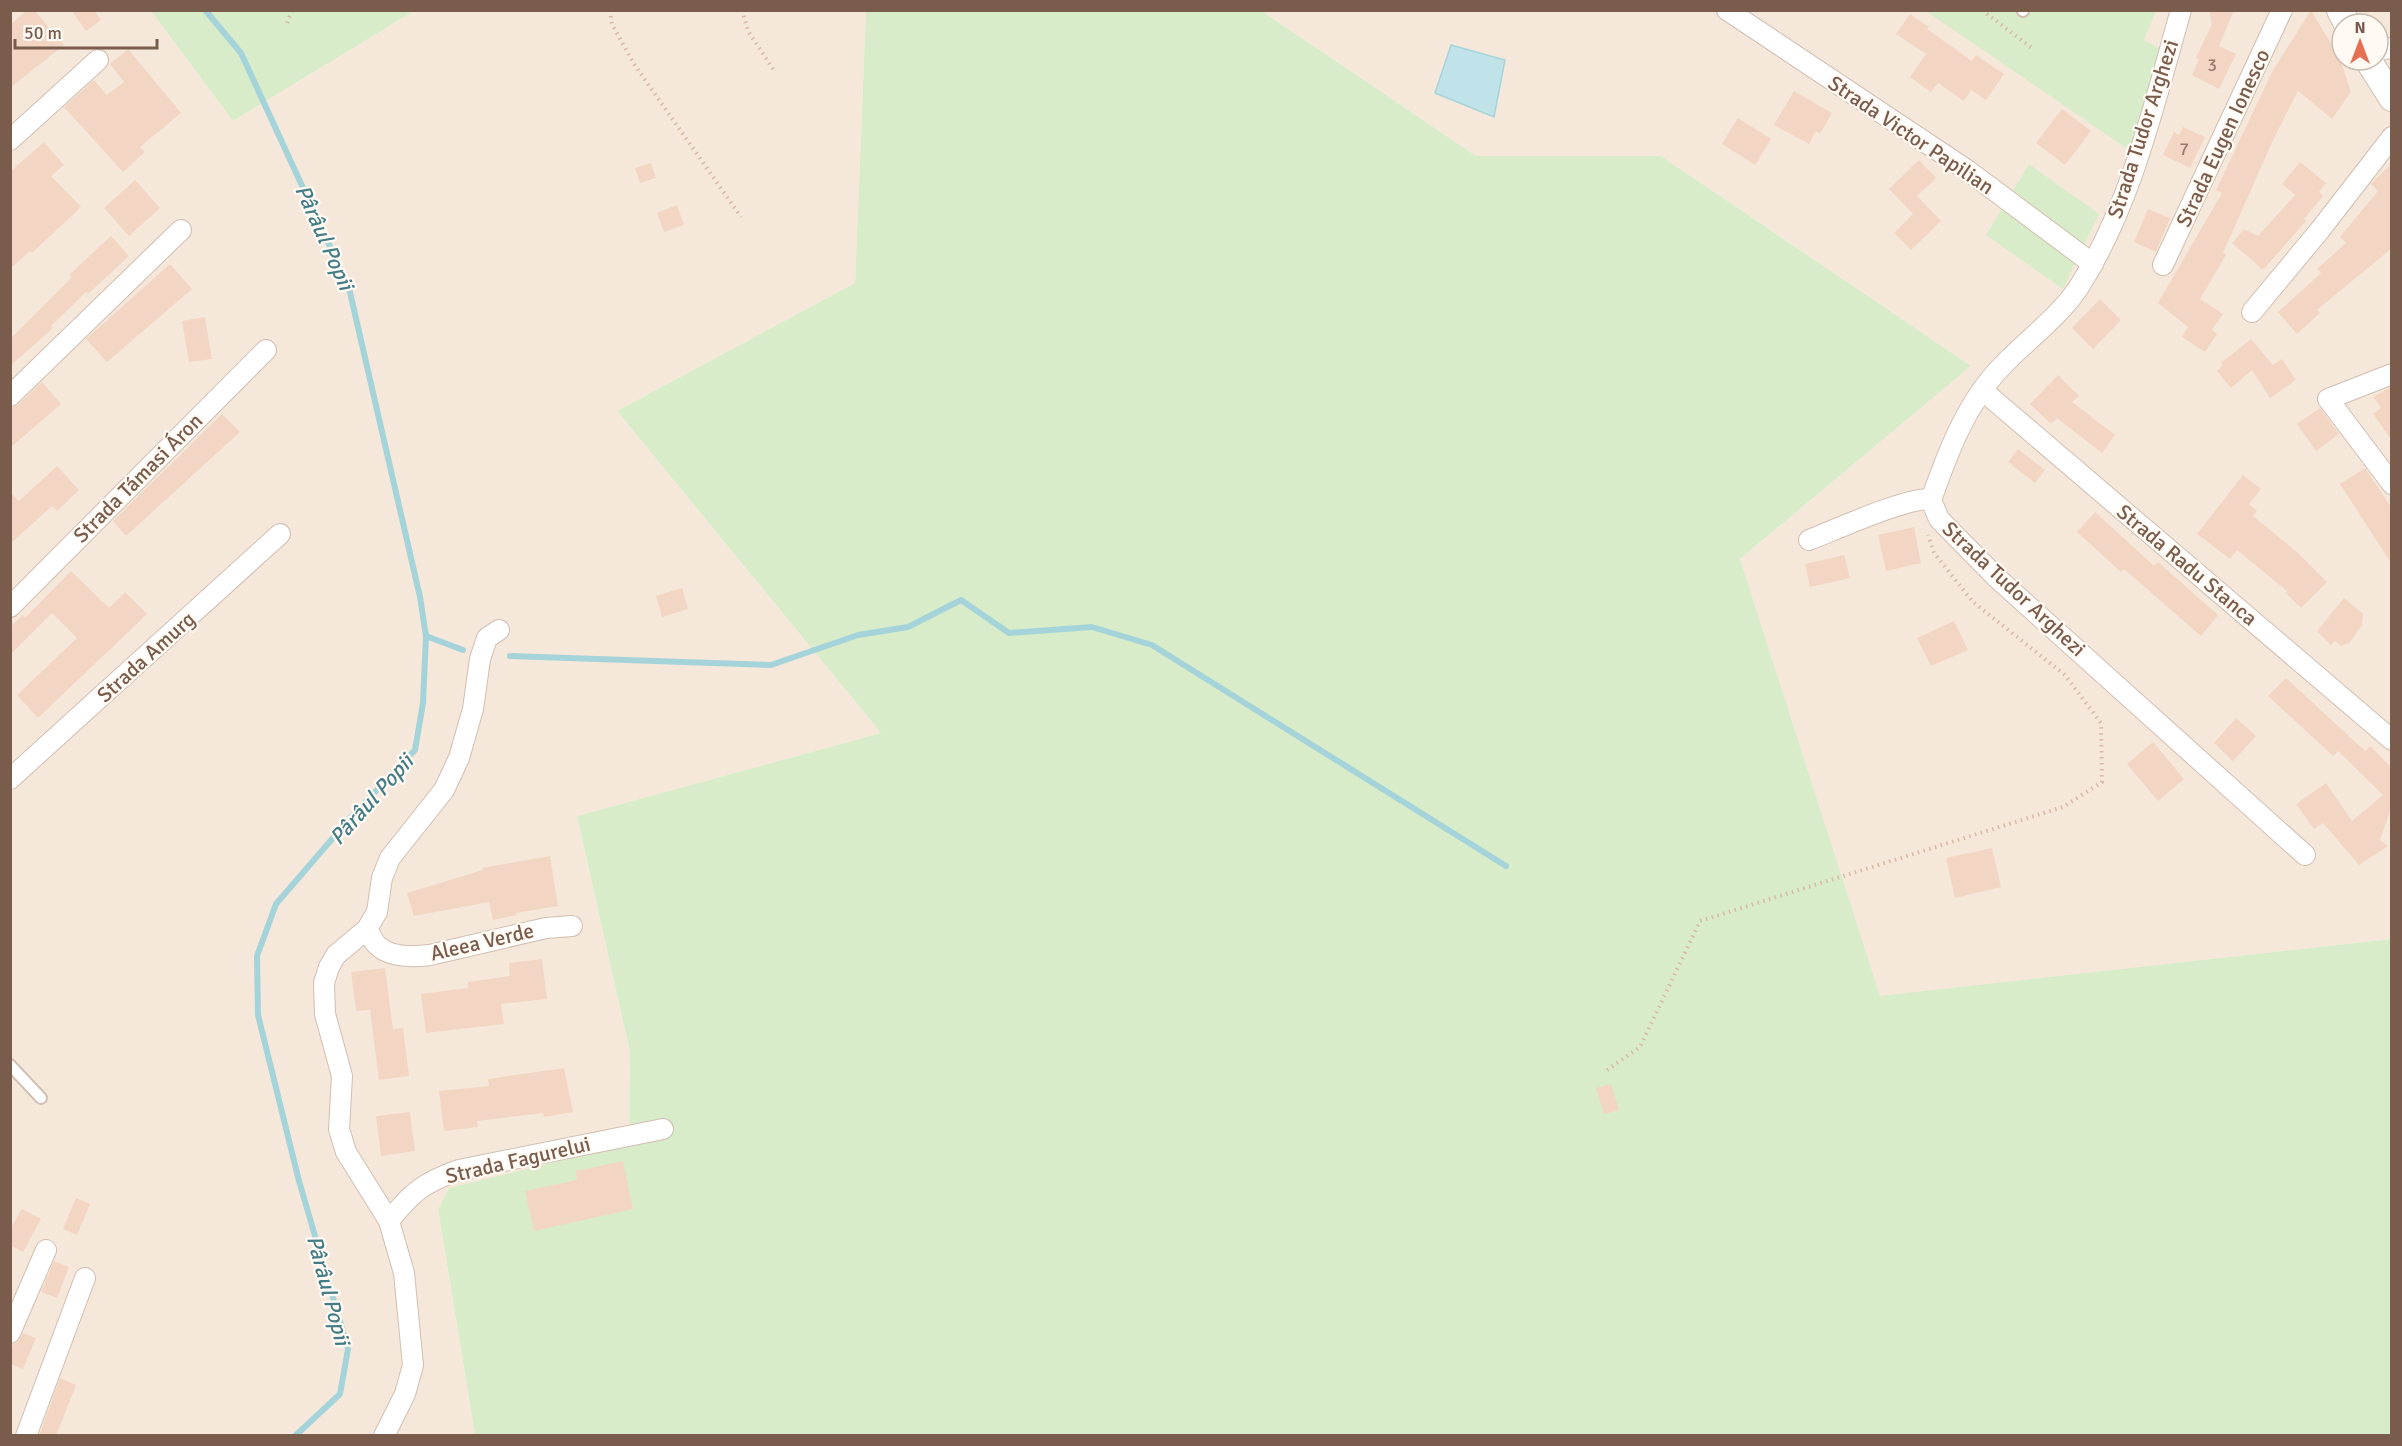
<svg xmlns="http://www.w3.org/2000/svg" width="2402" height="1446" font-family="Signika,sans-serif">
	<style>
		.residential { fill: #f5e8da; fill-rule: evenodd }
		.green { fill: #d8ecc9 }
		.water { fill: #bfe3e8; stroke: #a5d3da; stroke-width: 1.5 }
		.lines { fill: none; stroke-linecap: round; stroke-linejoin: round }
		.stream { stroke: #a5d3da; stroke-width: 6 }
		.building { fill: #f3d5c3 }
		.service-casing { stroke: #d1beb0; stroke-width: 14 }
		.minor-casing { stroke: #d1beb0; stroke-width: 22 }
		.tertiary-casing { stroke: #d1beb0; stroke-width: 28 }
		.path { stroke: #d9b8a5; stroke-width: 4; stroke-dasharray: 1.5 4.5; stroke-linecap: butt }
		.service { stroke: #fff; stroke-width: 10 }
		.minor { stroke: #fff; stroke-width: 20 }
		.tertiary { stroke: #fff; stroke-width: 26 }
		.labels { text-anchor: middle; stroke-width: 4.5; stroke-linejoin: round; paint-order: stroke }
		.number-label { font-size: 18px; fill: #987a6a }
		.street-label { font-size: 21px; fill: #7a5c4d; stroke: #fffaf3 }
		.water-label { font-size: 22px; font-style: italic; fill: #437c86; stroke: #fffaf3 }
	</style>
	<rect width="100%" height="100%" fill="#fdf6ec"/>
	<g class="residential">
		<path d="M10,11H151L233,121L414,11H866L855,283L617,411L881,733L577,816L630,1052L629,1144L449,1188L438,1209L475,1435H11Z"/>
		<path d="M1262,11H2391V939L1880,997L1740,559L1971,366L1661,156H1476ZM2342,24H2378V60H2342Z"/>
	</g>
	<g class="green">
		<path d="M151,11H414L233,121Z"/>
		<path d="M866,11H1262L1476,156H1661L1971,366L1740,559L1880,996L2391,939V1435H475L438,1209L449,1188L629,1144L630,1052L577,816L881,733L617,411L855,283Z"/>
		<path d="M1926,11H2156L2144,40L2161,49L2129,150Z"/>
		<path d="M2029,164L2099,214L2063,289L1986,235Z"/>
	</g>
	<path class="water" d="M1451,45L1505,60L1494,117L1435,93Z"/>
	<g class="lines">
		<g class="stream">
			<path d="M205,10L241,53L349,288L420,597L426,636L423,703L415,750L351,817L276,904L257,956L258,1015L299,1181L348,1349L340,1394L295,1436"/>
			<path d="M426,636L463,650"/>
			<path d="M510,656L771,665L858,635L908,627L961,600L1009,633L1092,627L1152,645L1506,866"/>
		</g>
	</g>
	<g class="building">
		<path d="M27,10H34L64,45L10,88V25Z"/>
		<path d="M71,10H94L101,20L86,31Z"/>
		<path d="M2209,10H2234L2219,46L2236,54L2219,89L2192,75L2199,59L2196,58L2212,24Z"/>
		<path d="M2311,10L2340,59L2351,92L2332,119L2298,91L2273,140L2223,253L2226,255L2200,299L2223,314L2212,330L2217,334L2205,352L2182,337L2188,327L2158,303L2222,193L2216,190L2272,72Z"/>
		<path d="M1910,14L1929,27L1927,29L1972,61L1976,55L2004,74L1986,100L1971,90L1964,101L1938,83L1931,92L1910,77L1926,54L1896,34Z"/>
		<path d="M128,49L181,113L140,147L145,152L123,172L64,107L94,80L107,95L124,82L110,64Z"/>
		<path d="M1794,91L1832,113L1820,134L1816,131L1809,144L1774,125Z"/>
		<path d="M2062,109L2091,131L2065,165L2036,143Z"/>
		<path d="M1738,118L1771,139L1755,165L1722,144Z"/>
		<path d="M2183,127L2205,137L2190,168L2163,155L2174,132L2179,135Z"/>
		<path d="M44,142L64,165L51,176L81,207L32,253L30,251L10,269V172Z"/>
		<path d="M1919,160L1936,178L1917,196L1941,221L1911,250L1894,233L1913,214L1889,189Z"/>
		<path d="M2300,162L2326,183L2319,192L2323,196L2304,219L2306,221L2263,270L2232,243L2244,229L2258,236L2295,195L2282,184Z"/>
		<path d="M651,163L656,178L640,183L635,168Z"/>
		<path d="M2391,164V249L2317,310L2320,313L2297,334L2278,312L2321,273L2317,269L2346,243L2340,237L2378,191L2371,184Z"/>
		<path d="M135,180L160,208L129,236L104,208Z"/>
		<path d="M677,205L684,225L664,232L657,213Z"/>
		<path d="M2148,209L2170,218L2156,252L2134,242Z"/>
		<path d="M111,236L129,256L88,294L86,292L51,326L53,328L10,366V339L72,277L69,275Z"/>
		<path d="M170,264L192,289L107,362L86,339Z"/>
		<path d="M2100,299L2121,320L2093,349L2072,328Z"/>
		<path d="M205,317L212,359L189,362L182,321Z"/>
		<path d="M2251,339L2273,365L2282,359L2296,380L2270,398L2252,370L2231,388L2217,371L2223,365L2221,363Z"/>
		<path d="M2058,375L2079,396L2072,402L2115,435L2102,453L2057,418L2051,424L2030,404Z"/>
		<path d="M42,382L61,404L10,448V408L18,405Z"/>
		<path d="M2391,387V439L2373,414L2381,408L2373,397Z"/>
		<path d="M2320,408L2339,434L2316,451L2297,424Z"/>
		<path d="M222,414L240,432L126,536L113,521Z"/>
		<path d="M2018,449L2045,470L2035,483L2008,462Z"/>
		<path d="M57,466L79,490L57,511L52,506L10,544V492L19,501Z"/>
		<path d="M2365,468L2391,507V563L2340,484Z"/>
		<path d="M2243,475L2261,489L2249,504L2257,511L2253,516L2298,553L2327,582L2301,608L2286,593L2287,591L2237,550L2230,559L2197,534Z"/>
		<path d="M2095,512L2154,566L2158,562L2218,615L2201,636L2124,569L2121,572L2077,532Z"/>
		<path d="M1914,527L1921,563L1886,571L1878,535Z"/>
		<path d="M1844,555L1850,578L1810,587L1805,564Z"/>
		<path d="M71,571L109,608L125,592L147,614L38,718L17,695L77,638L52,613L10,655V627L23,615L25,618Z"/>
		<path d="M682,588L688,609L662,617L656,596Z"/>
		<path d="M2344,598L2363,614L2362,625L2349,643L2341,646L2335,641L2331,645L2317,631Z"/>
		<path d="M1954,621L1968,650L1931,666L1917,638Z"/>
		<path d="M2286,678L2365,751L2370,746L2391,767V808L2380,840L2388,846L2359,865L2323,823L2314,829L2296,804L2326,783L2352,821L2383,795L2338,751L2333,756L2268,696Z"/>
		<path d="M2236,718L2256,736L2233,761L2214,743Z"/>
		<path d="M2153,742L2184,779L2158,801L2127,764Z"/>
		<path d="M1992,848L2001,887L1955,898L1946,858Z"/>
		<path d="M550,856L558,906L516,913V915L493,920L489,902L414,916L407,893L483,870L482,868Z"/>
		<path d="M542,959L547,999L501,1004L504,1024L426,1033L421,994L468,988V982L510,976L509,963Z"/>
		<path d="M385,968L393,1029L403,1028L409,1076L379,1080L370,1010L356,1011L351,972Z"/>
		<path d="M564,1068L573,1112L544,1117L543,1113L477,1121L478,1127L444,1131L439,1091L489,1086L488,1079Z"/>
		<path d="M1611,1084L1619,1110L1604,1114L1596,1088Z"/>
		<path d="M410,1112L415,1151L381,1156L376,1116Z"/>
		<path d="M623,1161L633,1209L534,1231L525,1191L577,1180L576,1171Z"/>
		<path d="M76,1198L90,1204L77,1235L63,1229Z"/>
		<path d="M22,1209L41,1219L23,1252L10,1245V1229Z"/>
		<path d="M54,1261L69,1267L57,1298L41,1292Z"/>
		<path d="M23,1333L36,1338L23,1369L10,1364V1346L18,1342Z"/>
		<path d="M60,1378L76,1385L56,1436H39Z"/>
	</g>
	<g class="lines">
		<g class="service-casing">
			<g id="service">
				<path d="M2023,10V11"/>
				<path d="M10,1065L41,1098"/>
			</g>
		</g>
		<g class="minor-casing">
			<g id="minor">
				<path d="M1727,10L1967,170L2093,264"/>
				<path d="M2181,10C2154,104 2132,203 2079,287C2059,317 2028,339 2003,365C1966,403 1948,452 1931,500L1939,519L1997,578L2305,855"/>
				<path d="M2378,50L2392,48"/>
				<path d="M10,140L98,60"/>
				<path d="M2163,265L2282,10"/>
				<path d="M2252,312L2320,230L2392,137"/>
				<path d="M2392,374L2328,399L2392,484"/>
				<path d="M1982,390L2392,740"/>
				<path d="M10,396L181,230"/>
				<path d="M1809,540C1835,530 1907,497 1931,499"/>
				<path d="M10,607L266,350"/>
				<path d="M10,779L280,534"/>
				<path d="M367,929C370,934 373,942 378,946C391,958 414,957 430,955L546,928L572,926"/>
				<path d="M389,1221C411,1193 424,1182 459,1170L663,1129"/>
				<path d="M10,1333L46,1250"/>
				<path d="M26,1436L85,1278"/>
				<path d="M384,1436L405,1394L413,1365L404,1273L389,1221L346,1152L339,1129L342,1076L325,1014L324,983L329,967L336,955L367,929L377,912L382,878L390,858L444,790L459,758L473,709L480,659L487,638L499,630"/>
			</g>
		</g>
		<g class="tertiary-casing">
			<g id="tertiary">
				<path d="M2340,10L2347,24"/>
				<path d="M2368,60L2392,98"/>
			</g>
		</g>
		<g class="path">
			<path d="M610,10L612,24L634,64L741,217"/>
			<path d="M742,10L748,31L775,72"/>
			<path d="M1982,10L2033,49"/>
			<path d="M287,23L292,10"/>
			<path d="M1607,1070L1640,1047L1700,921L2063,807L2102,782L2101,723L2065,675L1973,602L1934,553L1928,535"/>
		</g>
		<use href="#service" class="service"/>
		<use href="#minor" class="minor"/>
		<use href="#tertiary" class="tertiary"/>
	</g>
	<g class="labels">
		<g class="number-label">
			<text x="2212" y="71">3</text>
			<text x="2184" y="155">7</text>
		</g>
		<g class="street-label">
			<text transform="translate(2143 129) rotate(-72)" y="7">Strada Tudor Arghezi</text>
			<text transform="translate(1911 135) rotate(34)" y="7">Strada Victor Papilian</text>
			<text transform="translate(2223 138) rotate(-65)" y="7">Strada Eugen Ionesco</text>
			<text transform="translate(138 478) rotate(-45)" y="7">Strada Támasi Áron</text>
			<text transform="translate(2187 565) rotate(40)" y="7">Strada Radu Stanca</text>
			<text transform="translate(2014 589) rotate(43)" y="7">Strada Tudor Arghezi</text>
			<text transform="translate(146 657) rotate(-42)" y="7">Strada Amurg</text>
			<text transform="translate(482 942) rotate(-13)" y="7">Aleea Verde</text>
			<text transform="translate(518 1160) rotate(-13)" y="7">Strada Fagurelui</text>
		</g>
		<g class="water-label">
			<text transform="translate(325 237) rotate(66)" y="8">Pârâul Popii</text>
			<text transform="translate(371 799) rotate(-48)" y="8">Pârâul Popii</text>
			<text transform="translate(329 1290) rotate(75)" y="8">Pârâul Popii</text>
		</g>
	</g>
	<rect width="2402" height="1446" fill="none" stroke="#7a5c4d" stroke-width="24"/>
	<g transform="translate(2360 42)"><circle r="28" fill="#fffaf3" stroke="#cabbb1" stroke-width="1.5"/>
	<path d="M0-4.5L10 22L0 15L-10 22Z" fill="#e76f51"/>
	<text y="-9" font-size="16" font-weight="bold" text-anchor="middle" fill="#7a5c4d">N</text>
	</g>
	<path d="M15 39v9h142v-9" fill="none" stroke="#7a5c4d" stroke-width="3"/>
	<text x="24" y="39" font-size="18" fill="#7a5c4d" stroke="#fffaf3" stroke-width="4.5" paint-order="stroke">50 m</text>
</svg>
